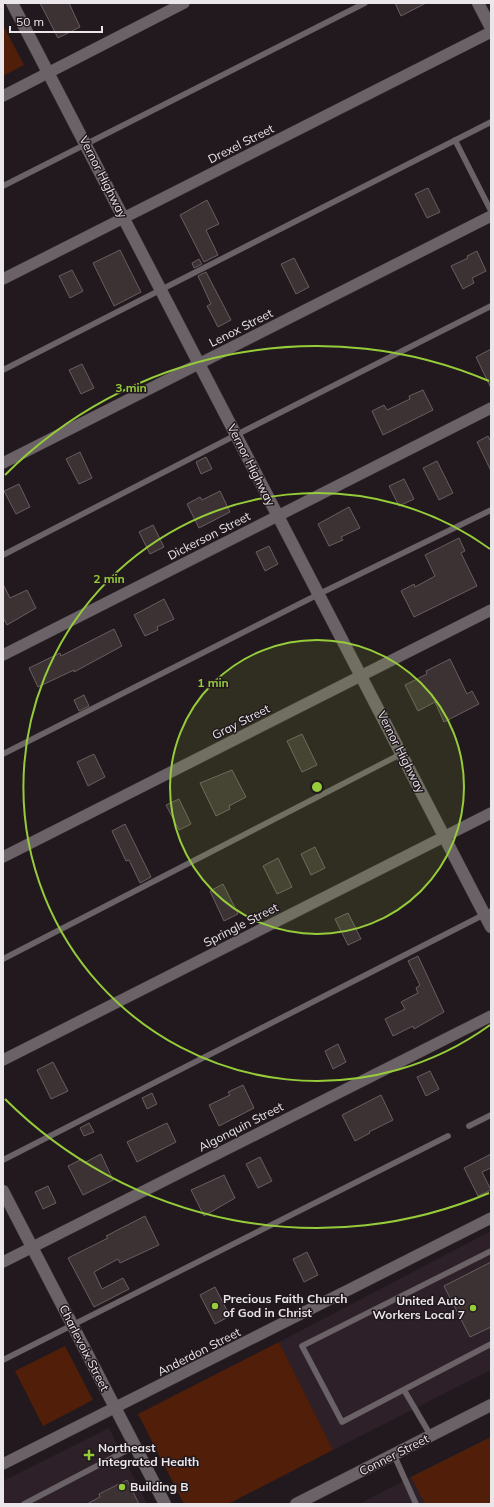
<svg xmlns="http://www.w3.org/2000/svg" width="494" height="1507" font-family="Mulish,sans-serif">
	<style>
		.built { fill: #2d2028 }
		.green { fill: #501e09 }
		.building { fill: #3c3233; stroke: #695e5f }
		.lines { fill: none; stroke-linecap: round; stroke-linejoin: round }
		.lane-casing { stroke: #3c363a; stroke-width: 6 }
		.street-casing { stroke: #3c363a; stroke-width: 12 }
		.secondary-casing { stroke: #3c363a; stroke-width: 13 }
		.lane { stroke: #6b6267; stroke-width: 5.5 }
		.street { stroke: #6b6267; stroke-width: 11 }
		.secondary { stroke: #6b6267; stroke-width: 12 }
		.ring { fill: none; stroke: #96cc39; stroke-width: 2 }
		.poi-dot { fill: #96cc39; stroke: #21191e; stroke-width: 1.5 }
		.labels { text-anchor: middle; stroke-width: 3; stroke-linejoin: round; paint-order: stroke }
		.street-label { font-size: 12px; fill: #ebe6e9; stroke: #21191e }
		.poi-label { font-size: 12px; font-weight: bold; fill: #ebe6e9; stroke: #21191e; text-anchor: start }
		.centre { fill: #96cc39; stroke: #21191e; stroke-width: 2 }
		.ring-label { font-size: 12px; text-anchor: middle; font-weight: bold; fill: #96cc39; stroke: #21191e; stroke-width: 3; stroke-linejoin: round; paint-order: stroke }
	</style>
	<rect width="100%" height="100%" fill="#21191e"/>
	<g class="built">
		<path d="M491,1231V1370L333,1450L279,1342Z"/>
		<path d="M109,1428L147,1504H3V1481Z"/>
		<path d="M491,1437V1504H359L411,1477Z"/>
	</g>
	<g class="green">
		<path d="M3,25L24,65L3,76Z"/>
		<path d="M279,1342L333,1450L228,1504H184L138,1414Z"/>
		<path d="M65,1346L93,1400L43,1426L15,1371Z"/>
		<path d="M491,1437V1504H425L411,1477Z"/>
	</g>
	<g class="building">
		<path d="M40,3H69L80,27L58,38Z"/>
		<path d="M395,3H426L401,16Z"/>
		<path d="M428,188L440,212L427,218L415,194Z"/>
		<path d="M207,200L219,224L206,230L218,255L204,262L180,215Z"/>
		<path d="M120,250L141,292L114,306L93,263Z"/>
		<path d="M477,251L486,271L472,278L474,283L463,289L451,266L468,258L467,256Z"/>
		<path d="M294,258L309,287L296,294L281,264Z"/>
		<path d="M199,259L202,264L194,268L192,263Z"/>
		<path d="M72,270L83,291L70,298L59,276Z"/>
		<path d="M206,272L231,320L218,327L207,306L211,304L198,276Z"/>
		<path d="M491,349V388L476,357Z"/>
		<path d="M82,364L94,388L81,394L69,370Z"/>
		<path d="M423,390L433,410L383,435L372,411L384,405L387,410L410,399L409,396Z"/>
		<path d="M488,436L491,442V471L477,442Z"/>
		<path d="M80,452L92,478L79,484L66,459Z"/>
		<path d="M206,457L212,469L201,474L196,462Z"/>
		<path d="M437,461L453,493L439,500L423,468Z"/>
		<path d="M404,479L414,499L399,506L389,486Z"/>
		<path d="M19,484L30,507L16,514L4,491Z"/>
		<path d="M220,491L230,512L199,528L187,504L200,497L202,500Z"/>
		<path d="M349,507L360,528L341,537L343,540L329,546L318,524Z"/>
		<path d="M153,525L164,547L150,554L139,532Z"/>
		<path d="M459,538L465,551L461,553L477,586L414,617L401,591L414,584L415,587L435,576L425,555Z"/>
		<path d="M269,546L278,564L265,571L256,552Z"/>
		<path d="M3,584L10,598L27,590L36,608L7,625L3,617Z"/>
		<path d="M164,599L174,619L157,627L158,630L145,636L134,615Z"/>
		<path d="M114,629L122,646L74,672V670L38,687L29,668L60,653L61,656Z"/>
		<path d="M450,659L467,694L472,691L479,704L444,722L435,702L418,711L405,685L427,674L426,671Z"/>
		<path d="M84,695L89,706L79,711L74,700Z"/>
		<path d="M302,734L317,765L302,772L287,741Z"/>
		<path d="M94,754L105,777L88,786L77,762Z"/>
		<path d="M232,770L246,797L229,806L230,809L216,816L200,783Z"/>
		<path d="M179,799L191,824L179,830L166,805Z"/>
		<path d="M125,824L151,877L140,883L129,860L126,861L112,831Z"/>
		<path d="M315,847L325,868L311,875L301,854Z"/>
		<path d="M278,858L292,887L277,894L263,866Z"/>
		<path d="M223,884L238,914L224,921L210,891Z"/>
		<path d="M348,913L361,939L348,945L335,919Z"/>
		<path d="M418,956L444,1012L414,1029L413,1026L393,1036L385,1019L405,1009L401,1002L418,993L416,988L420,985L408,961Z"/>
		<path d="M338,1044L346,1062L333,1069L325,1051Z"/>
		<path d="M53,1062L68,1091L51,1099L37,1070Z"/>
		<path d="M430,1071L439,1089L426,1096L417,1077Z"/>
		<path d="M243,1085L254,1108L219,1126L209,1105L230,1095L228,1092Z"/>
		<path d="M152,1093L157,1104L147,1109L142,1098Z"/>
		<path d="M381,1095L393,1120L369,1132L370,1133L355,1141L342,1115Z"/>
		<path d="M89,1123L94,1132L84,1136L80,1128Z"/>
		<path d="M167,1123L176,1142L137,1162L127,1142Z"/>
		<path d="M101,1154L113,1180L83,1195L68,1166L82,1159L84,1163Z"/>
		<path d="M491,1154V1168L482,1172L491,1190L478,1196L464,1168Z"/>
		<path d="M260,1157L272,1181L258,1188L246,1164Z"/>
		<path d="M224,1175L235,1198L204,1216L191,1190Z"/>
		<path d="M48,1186L56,1203L43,1209L35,1192Z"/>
		<path d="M145,1216L159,1245L120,1263L118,1259L94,1272L102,1289L123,1278L129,1289L94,1307L68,1258L108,1238L106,1236Z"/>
		<path d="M307,1252L318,1275L304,1282L293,1259Z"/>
		<path d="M491,1262V1327L470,1337L444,1286Z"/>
		<path d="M215,1287L230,1316L215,1324L200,1295Z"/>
		<path d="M127,1480L139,1504H87L100,1497L99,1494Z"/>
	</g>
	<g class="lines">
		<g class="lane-casing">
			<g id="lane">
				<path d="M455,140L491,211"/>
				<path d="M3,186L365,3"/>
				<path d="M3,370L491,122"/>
				<path d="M3,555L236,435L491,306"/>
				<path d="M3,754L319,594L491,510"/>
				<path d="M3,959L401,754"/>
				<path d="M469,1126L491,1115"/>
				<path d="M3,1160L491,911"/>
				<path d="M491,1251L302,1346L342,1422L491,1344"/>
				<path d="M3,1360L448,1136"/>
				<path d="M404,1390L431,1436"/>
				<path d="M394,1455L416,1504"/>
				<path d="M24,1504L135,1446"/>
			</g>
		</g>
		<g class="street-casing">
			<g id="street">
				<path d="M3,96L184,3"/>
				<path d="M3,279L491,32"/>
				<path d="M3,463L491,216"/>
				<path d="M3,655L491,408"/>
				<path d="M3,857L491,610"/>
				<path d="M3,1060L491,813"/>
				<path d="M3,1262L491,1016"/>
				<path d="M3,1464L491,1218"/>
			</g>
		</g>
		<g class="secondary-casing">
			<g id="secondary">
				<path d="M12,3L491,927"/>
				<path d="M478,3L491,28"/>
				<path d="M3,1191L165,1504"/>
				<path d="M296,1504L491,1405"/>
			</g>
		</g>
		<use href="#lane" class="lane"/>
		<use href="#street" class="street"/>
		<use href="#secondary" class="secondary"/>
	</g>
	<circle cx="317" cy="787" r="147" fill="#96cc39" fill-opacity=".12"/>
	<g class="ring">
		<circle cx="317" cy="787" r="147"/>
		<path d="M490 1025A294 294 0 1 1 490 549"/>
		<path d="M489 1193A441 441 0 0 1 5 1099M5 475A441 441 0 0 1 489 381"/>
	</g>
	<g class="poi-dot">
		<circle cx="215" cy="1306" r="4"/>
		<circle cx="473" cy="1308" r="4"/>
		<path d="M87 1449h4v4h4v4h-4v4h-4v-4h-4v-4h4z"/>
		<circle cx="122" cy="1487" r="4"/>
	</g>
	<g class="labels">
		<g class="street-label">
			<text transform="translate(241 144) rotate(-27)" y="4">Drexel Street</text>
			<text transform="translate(103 177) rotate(63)" y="4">Vernor Highway</text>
			<text transform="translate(241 328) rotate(-27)" y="4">Lenox Street</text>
			<text transform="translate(251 465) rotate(63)" y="4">Vernor Highway</text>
			<text transform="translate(209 536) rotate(-27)" y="4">Dickerson Street</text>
			<text transform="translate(241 722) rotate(-27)" y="4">Gray Street</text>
			<text transform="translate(401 752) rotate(63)" y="4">Vernor Highway</text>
			<text transform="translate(241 925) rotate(-27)" y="4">Springle Street</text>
			<text transform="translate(241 1127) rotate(-27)" y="4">Algonquin Street</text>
			<text transform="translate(84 1348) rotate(63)" y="4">Charlevoix Street</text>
			<text transform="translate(199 1352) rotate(-27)" y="4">Anderdon Street</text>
			<text transform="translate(394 1455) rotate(-27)" y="4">Conner Street</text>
		</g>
		<g class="poi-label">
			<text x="223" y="1303">Precious Faith Church<tspan x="223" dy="14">of God in Christ</tspan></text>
			<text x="465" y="1305" text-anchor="end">United Auto<tspan x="465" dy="14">Workers Local 7</tspan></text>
			<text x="98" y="1452">Northeast<tspan x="98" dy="14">Integrated Health</tspan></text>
			<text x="130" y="1491">Building B</text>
		</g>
	</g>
	<circle cx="317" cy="787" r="6" class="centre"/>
	<g class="ring-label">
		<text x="131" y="392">3 min</text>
		<text x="109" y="583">2 min</text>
		<text x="213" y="687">1 min</text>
	</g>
	<rect width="494" height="1507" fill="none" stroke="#ebe6e9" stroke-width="8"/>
	<path d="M10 26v6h92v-6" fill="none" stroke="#ebe6e9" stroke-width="2"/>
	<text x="16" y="26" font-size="12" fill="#ebe6e9" stroke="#21191e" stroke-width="3" paint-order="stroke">50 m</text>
</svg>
